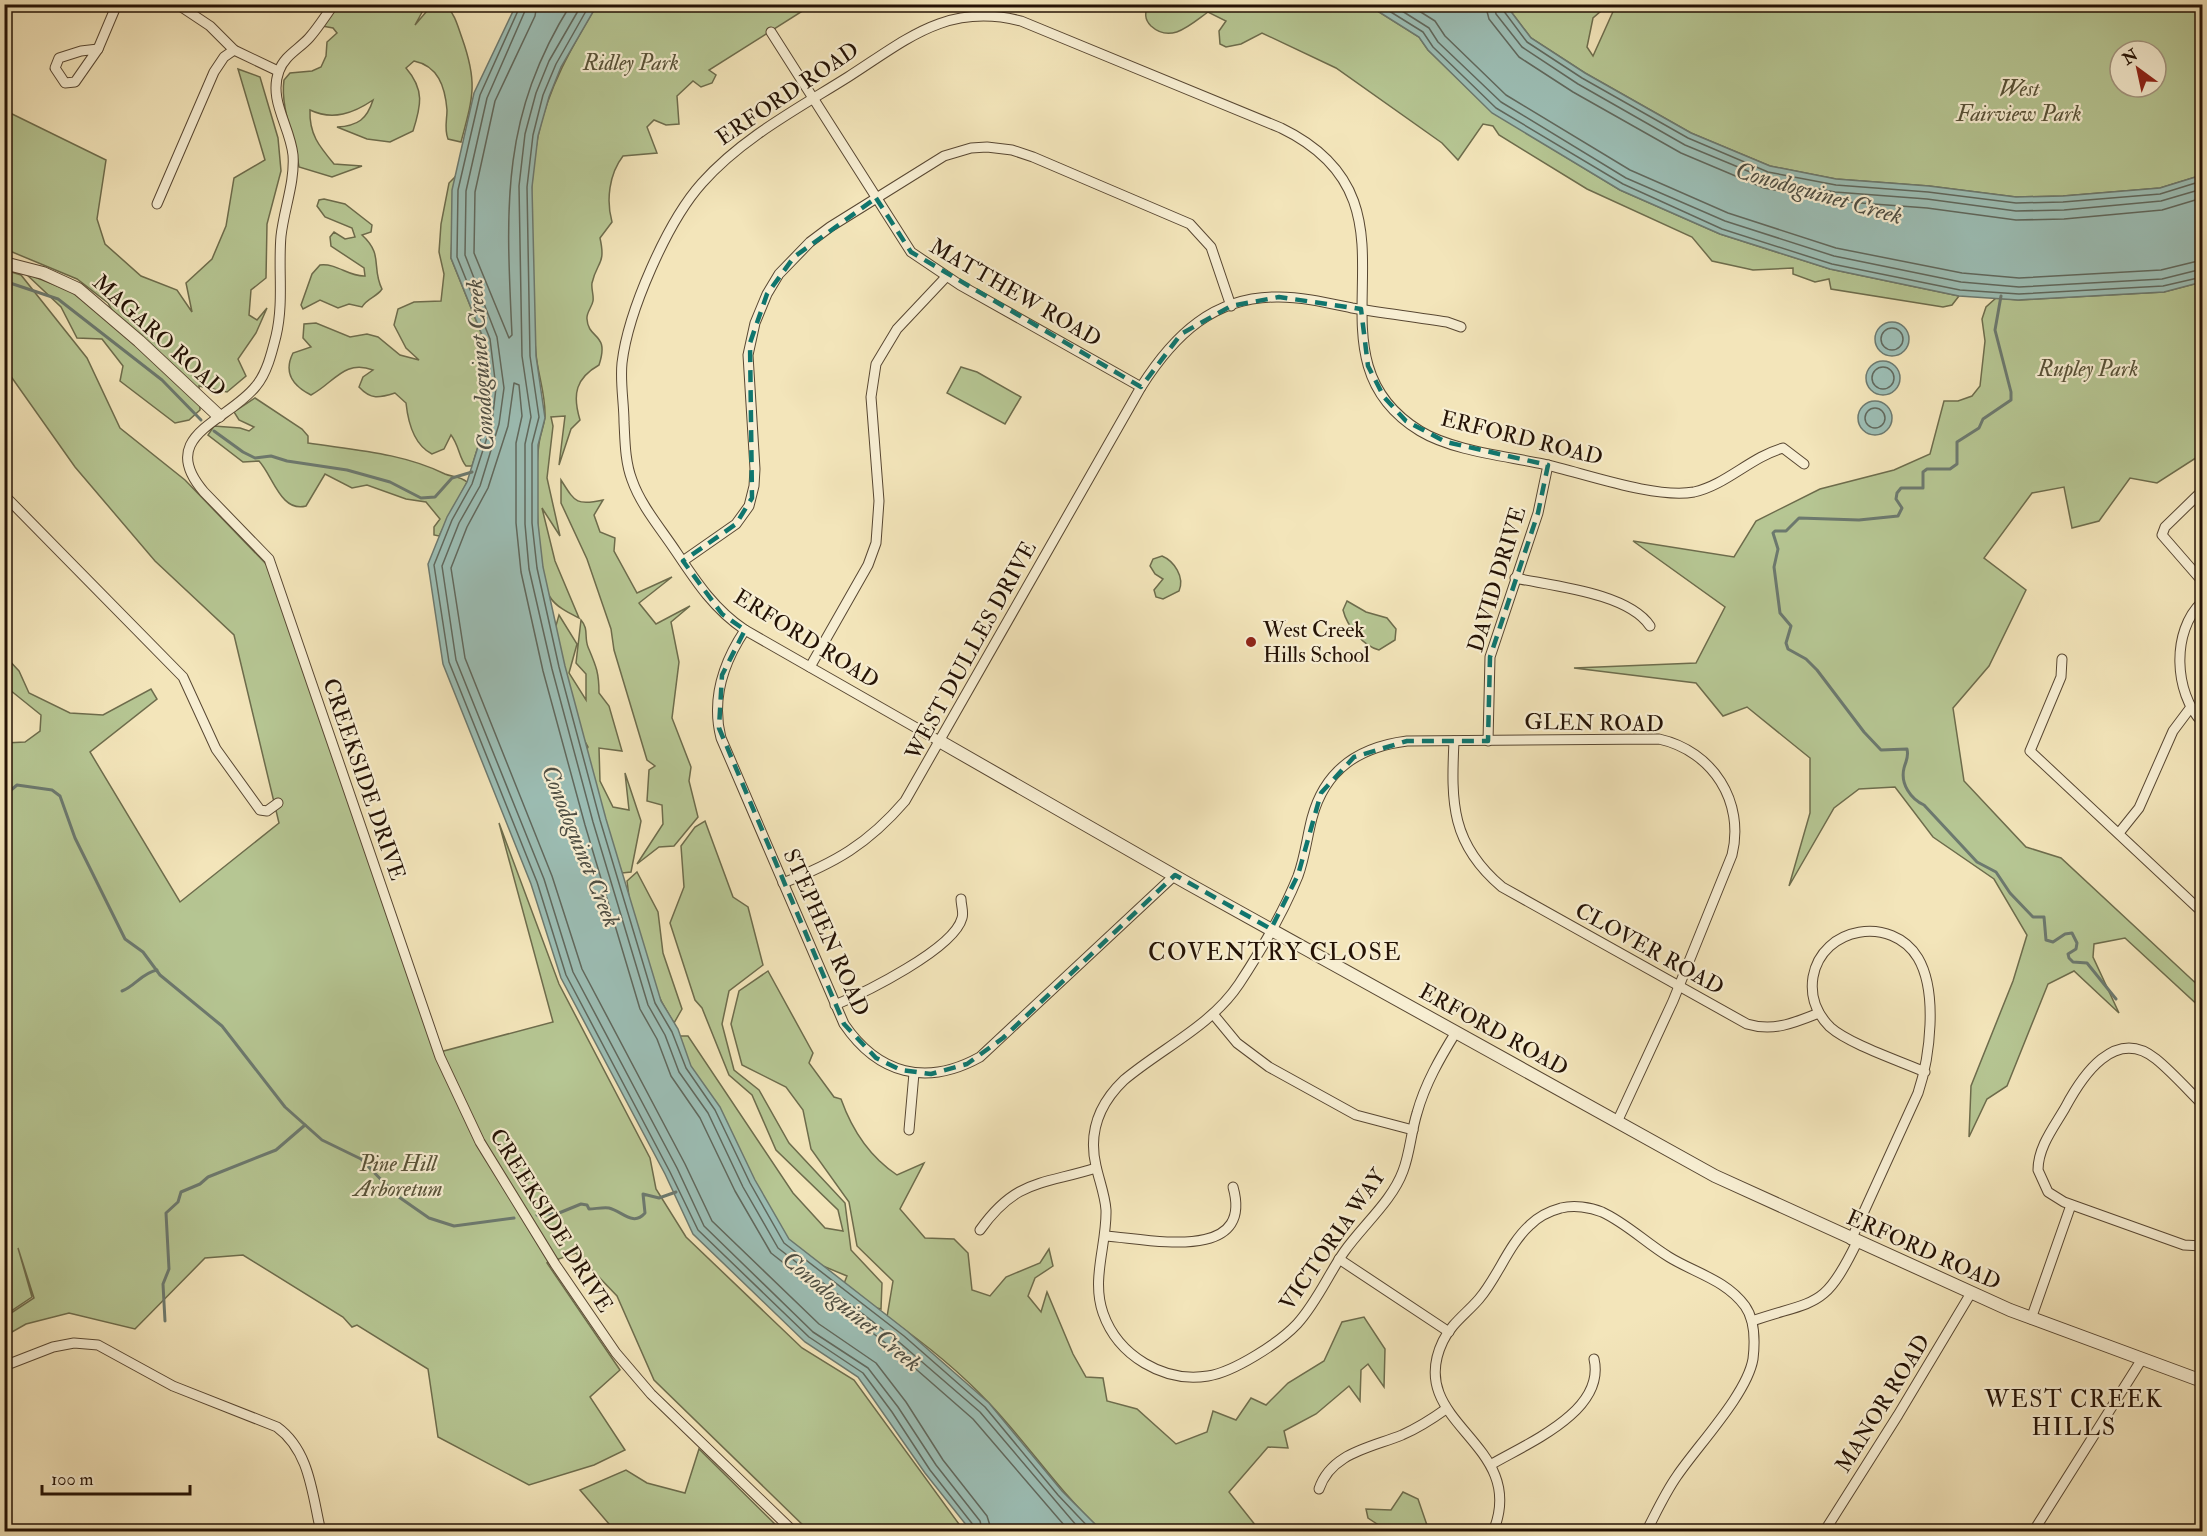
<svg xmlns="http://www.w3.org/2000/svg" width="2207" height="1536" font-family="'IM FELL Double Pica',serif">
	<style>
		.green { fill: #b6c693; stroke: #6d6c4c; stroke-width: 1.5; fill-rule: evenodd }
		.water { fill: #9cbeb5; stroke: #6c796f; stroke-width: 1.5 }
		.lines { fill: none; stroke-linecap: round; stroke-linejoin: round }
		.shore { stroke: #60685d; stroke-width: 1.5 }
		.stream { stroke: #6c796f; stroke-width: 3 }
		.minor-casing { stroke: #584732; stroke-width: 11 }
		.tertiary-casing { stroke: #584732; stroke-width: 14 }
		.minor { stroke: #f7eed2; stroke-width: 9 }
		.tertiary { stroke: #f7eed2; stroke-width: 12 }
		.marked { fill: none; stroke: #0f766e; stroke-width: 4.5; stroke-dasharray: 12 8; stroke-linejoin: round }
		.poi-dot { fill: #8f2418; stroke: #f7eed2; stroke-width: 2 }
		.labels { text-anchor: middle; stroke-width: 4.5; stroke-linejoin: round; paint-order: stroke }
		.park-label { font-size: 22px; font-style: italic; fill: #575137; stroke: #f7eed2 }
		.street-label { font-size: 22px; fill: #241205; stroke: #f7eed2 }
		.poi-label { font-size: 22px; fill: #241205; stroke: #f7eed2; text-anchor: start }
		.water-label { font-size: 24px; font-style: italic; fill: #4e4e43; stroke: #f7eed2 }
		.neighbourhood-label { font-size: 24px; letter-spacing: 1.5px; fill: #241205; stroke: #f7eed2 }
	</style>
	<rect width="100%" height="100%" fill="#f3e5ba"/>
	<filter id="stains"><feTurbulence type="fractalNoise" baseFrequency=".00333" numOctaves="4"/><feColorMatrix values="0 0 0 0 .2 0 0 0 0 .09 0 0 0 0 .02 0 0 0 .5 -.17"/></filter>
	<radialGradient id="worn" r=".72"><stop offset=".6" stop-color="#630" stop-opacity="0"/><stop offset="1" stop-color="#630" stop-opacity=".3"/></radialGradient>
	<g class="green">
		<path d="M1148,4L1368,5L1419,37L1428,50L1492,112L1620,190L1720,234L1830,269L1959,296L1952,305L1943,307L1831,289L1829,279L1815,282L1793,274V268L1753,270L1712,261L1692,237L1587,189L1499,135L1493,126L1483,124L1458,160L1442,143L1336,68L1262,33L1241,44L1226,47L1220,44L1219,31L1226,21L1208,12C1190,25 1171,44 1151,26C1144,19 1145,13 1148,4Z"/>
		<path d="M337,5H426L415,25L432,5H446C455,14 458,27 462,38C478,83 473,97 461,142L448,139C444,129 447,120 447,110C445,86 438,66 414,61L406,68C425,90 421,106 413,131L390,142L367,139L337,127C358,126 367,119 373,100C354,113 333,121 310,110C309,134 319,146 334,164L362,166L332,177L299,167C295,139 280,108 284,80L290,73L312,71L321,67L326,56L327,42L337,33L333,28L322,26Z"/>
		<path d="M597,5H812L709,70L716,75L712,83L701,87L693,81L677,96L679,124L666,125L654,120L647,127L657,153L623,156C609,174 606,201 612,222L600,238C606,265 597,261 592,283C591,289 594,295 593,301C592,307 586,313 587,319C588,340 610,332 599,365C576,378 572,394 580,420L571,429L559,465L565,416L551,417L553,426L547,478L560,536L542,508L555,561L579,618C569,613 556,607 550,597C536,575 535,471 539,444C540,435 544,426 545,417C546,396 538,375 536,354C530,289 526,200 538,136C548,88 572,46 597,5Z"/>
		<path d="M1506,5H1608L1593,18L1587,47L1593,56L1616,5H2202V175L2160,188L2063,196L2016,197L1929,186L1836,179L1770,166L1691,133L1585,73L1531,38ZM2120,51H2156V87H2120Z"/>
		<path d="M238,69L260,77L278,138L281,171L267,224L266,278L251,290L249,315L257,320L267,308L256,333L238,359L246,376L227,392L199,386L200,410L189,420L175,423L120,381L123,366L102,339L77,338L61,307L25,273L70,291L121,327L108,303L77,279L5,249L4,110L106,160L97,219L105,244L141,276L177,290L192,312L186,283L212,259L226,226L234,178L265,160Z"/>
		<path d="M455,177L451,258L484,340L490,388L486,421L472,466H466C459,458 459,445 451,435L444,449L432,454C414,445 408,422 406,403L395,393C379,398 371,400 359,387L363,377L373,370C344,359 334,383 311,395C293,386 283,373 293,353L311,347L303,338L304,324L316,323L350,337L367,334L378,337L400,355L419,360L406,348L394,325L398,309L414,302L441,301L444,274L439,252L441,224L449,183Z"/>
		<path d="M324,199L345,204L372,225L371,232L362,235C384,255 371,267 382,289C377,297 367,298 362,307L349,304L338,308L320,300L303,309L301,305L312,274L320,265C337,263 349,277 365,276L364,268L331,246L330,237L334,232L345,239L355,237L352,228L325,217L317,206L319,200Z"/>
		<path d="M5,270L21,275L87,358L120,428L185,480L268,566L436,1053L553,1022L499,823L559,984L650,1158L656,1189L686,1237L802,1348L854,1380L964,1531H809L654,1380L617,1296L576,1253L547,1263L620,1370L590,1397L625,1450L594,1465L529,1485L438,1437L428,1369L357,1325L352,1327L343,1317L243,1255L205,1258L135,1329L69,1313L26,1324L5,1336V1317L34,1298L18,1248L32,1297L5,1315V743L25,742L40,731L41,715L5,686V656L19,671L29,693L70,713L103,715L151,689L157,699L90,752L180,902L279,823L234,635L155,561L75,467L5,368Z"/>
		<path d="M2202,282V454L2157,483L2130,478L2099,521L2072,528L2064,487L2032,493L1984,558L2026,590L1989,666L1953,708L1964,781L2026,847L2061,858L2202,989V1009L2125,938L2094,944L2093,957L2119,1013L2074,971L2048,984L2007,1086L1987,1099L1969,1137L1971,1086L2013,981L2027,935L1994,879L1933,837L1895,787L1859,789L1834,808L1789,886L1810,813V758L1747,707L1723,716L1696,683L1574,668L1696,663L1725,607L1633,541L1734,557L1756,521L1820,489L1894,470L1930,454L1944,401H1958L1972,396L1980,386L1985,341L1982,319L1986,307L1996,298L2019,300L2164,292Z"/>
		<path d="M961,367L977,372L1021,397L1005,424L947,393Z"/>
		<path d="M255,398L302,429L308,436V443C354,450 403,453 445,474C452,477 460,476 467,482L439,536L434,535V527L440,519L426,502L406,499L367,485L352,488L325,474L306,506C281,513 273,476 259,461L243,462L208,435L214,426L240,428L249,431L254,427L239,420L234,412Z"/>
		<path d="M561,480C575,502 576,506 603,500L594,515L600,532L615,538L614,551L637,593L672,577L639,603L656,624L690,606L671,622L679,662L672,718L691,767L689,781L698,817L674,846L659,847L637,864L663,824L662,805L647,801L649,770L655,766L647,760L614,650L611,629L587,559L561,503Z"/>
		<path d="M1162,556C1174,561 1185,577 1179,591L1163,599L1156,597L1154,590L1163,579L1155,574L1150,566L1153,559Z"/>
		<path d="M1347,601L1366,612L1387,618L1396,629L1395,640L1379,650C1363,646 1347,626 1343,610Z"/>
		<path d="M559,615L577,644L569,673L586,700V674L576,663L581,620C589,629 584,637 588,647C596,666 599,672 599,693L609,706L622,751L599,748L600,781L613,807L629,810L625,773L641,821L631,872L622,873L582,760L588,747L563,701L553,636Z"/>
		<path d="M705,821L733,897L748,907L763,965L729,991L722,1024L734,1070L759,1090L789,1143L845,1203L851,1250L882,1283L881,1309L868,1306L843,1286L847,1276L811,1261L787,1242L673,1036H688L793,1193L825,1228L843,1231L838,1210L776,1150L752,1095L729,1075L702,1008L695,1000L670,923L684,887L681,846L695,827Z"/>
		<path d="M637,872L658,912L663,953L682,1009L674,1023C647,981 632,930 627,881Z"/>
		<path d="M768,971L813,1053L809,1063L834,1097L841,1099C852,1130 870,1157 897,1175L924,1163L900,1209L925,1238L954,1239L968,1253L972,1290L990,1296L1006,1277L1040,1263L1049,1249L1053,1266L1035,1278L1028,1296L1041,1312L1047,1292L1073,1354L1086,1377L1103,1378L1107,1401L1137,1409L1176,1444L1207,1432L1213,1411L1236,1420L1251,1398L1266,1405L1288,1383L1324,1361L1342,1322L1364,1317L1385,1349L1384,1387L1368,1364L1361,1370L1360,1401L1349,1386L1316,1414L1284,1431L1288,1448L1268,1447L1229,1492L1260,1531H1102C1060,1493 1029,1445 989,1403C959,1371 923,1342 887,1317L893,1281L857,1246L849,1202L811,1149L803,1110L786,1087L742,1065L731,1024L739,991Z"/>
		<path d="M699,1449L782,1531H615L580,1490L626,1470L647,1483L685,1493Z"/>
		<path d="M1403,1492L1418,1499L1429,1531H1375L1377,1524L1368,1518L1366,1509L1391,1510Z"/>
	</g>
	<g class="water">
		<path d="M516,5H597L561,67L549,97L538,136L532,187L536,356L545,418L538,445V523L543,567L565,666L606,819L661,1001L678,1029L691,1066L720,1107L755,1180L789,1239L907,1331L989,1403L1062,1491L1102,1531H971L925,1473L858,1377L805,1342L693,1234L665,1174L561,978L531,884L443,664L428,564L447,517L467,482L486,421L490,388L484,340L451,258L452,190L474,93Z"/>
		<path d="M1368,5H1506L1531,38L1585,73L1691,133L1770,166L1836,179L1929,186L2016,197L2063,196L2160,188L2202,175V282L2164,292L2018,300L1959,296L1830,269L1720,234L1620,190L1492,113L1428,50L1419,37Z"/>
		<circle cx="1892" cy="339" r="17"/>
		<circle cx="1883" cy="378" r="17"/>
		<circle cx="1875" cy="418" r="17"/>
	</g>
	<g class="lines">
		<g class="shore">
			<path d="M521,4L480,95L458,190L457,257L490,339L496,388L492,422L472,484L452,520L434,565L449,662L537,882L566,975L670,1172L698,1230L809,1337L863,1373L892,1412L930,1470L974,1526L975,1532"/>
			<path d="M528,4L487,98L466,191L465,255L497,337L504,388L499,424L480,486L459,523L442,566L456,660L544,879L573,972L677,1168L704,1226L813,1332L868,1368L898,1407L936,1465L980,1521L983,1532"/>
			<path d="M537,4L535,16L495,101L475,192L474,253L509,338L512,335C506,208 500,117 571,4"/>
			<path d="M582,4L549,61L536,93L525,134L519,186L522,356L531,417L525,444V524L529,569L552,669L593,822L648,1005L665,1035L679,1072L708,1113L743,1187L778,1248L899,1342L980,1412L1082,1532"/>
			<path d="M590,4L556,64L543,95L533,135L527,187L530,356L539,417L532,444V523L537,568L559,667L600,820L655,1003L672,1032L686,1068L715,1110L750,1183L784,1243L904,1336L985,1407L1058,1495L1093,1532"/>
			<path d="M1378,4L1423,32L1433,47L1496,108L1623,184L1722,229L1832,264L1960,290L2019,294L2163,286L2202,277"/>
			<path d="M1391,4L1429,28L1438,42L1501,102L1626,178L1725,221L1834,256L1961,282L2019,287L2162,279L2202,269"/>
			<path d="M1408,4L1435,21L1445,36L1506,95L1630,170L1728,213L1836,248L1962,273L2019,278L2161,270L2202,260"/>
			<path d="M1485,4L1489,19L1519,57L1573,92L1681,153L1764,188L1834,201L1927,208L2016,220L2064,219L2162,210L2202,198"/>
			<path d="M1494,4L1496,14L1522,47L1578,84L1685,145L1767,179L1835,192L1927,199L2016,211L2064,210L2161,201L2202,189"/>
			<path d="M1502,4L1503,10L1527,42L1582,78L1688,138L1768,172L1836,185L1928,192L2016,203L2063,202L2160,194L2202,181"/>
			<circle cx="1892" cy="339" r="11"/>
			<circle cx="1883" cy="378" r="11"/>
			<circle cx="1875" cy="418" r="10"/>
			<path d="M992,1532L987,1516L943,1460L906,1402L876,1363L819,1324L712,1221L685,1164L582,969L552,876L465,658L451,568L467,527L488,488L508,426L514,383L519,385L522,416L516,443V523L521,572L543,671L585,825L640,1009L657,1039L671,1076L700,1118L735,1191L771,1253L893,1349L973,1419L1070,1532"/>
		</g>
		<g class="stream">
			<path d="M4,281L58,299L162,380L201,420"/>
			<path d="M2001,296L1995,330L2011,392V400L1983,419L1979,428L1957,442V464L1950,469H1927L1923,472V488H1901L1897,493L1896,499L1902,508L1898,516L1859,520L1799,518L1786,531H1775L1773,533L1778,549L1774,567L1780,613L1791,626L1786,643L1788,649L1806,659L1817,670L1864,732L1881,750L1907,749C1909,758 1906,760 1904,768C1900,784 1911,799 1924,805L1977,862L1996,872L2010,893L2033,917H2044L2046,940L2053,942L2065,934L2072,933L2077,943L2076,949L2068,954L2069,958L2073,962L2087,963L2116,999"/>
			<path d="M214,431L243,452L255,458L271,456L287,461L347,470L390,482L421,498L435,497L452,478L472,472"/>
			<path d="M4,796L17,785L52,790L60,796L75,838L125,939L143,952L160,975L222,1026L285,1107L322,1140L361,1159L396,1195L429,1218L454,1226L514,1218"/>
			<path d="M122,991C135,986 142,973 157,970"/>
			<path d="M537,1215L559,1213L581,1204L587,1205L589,1209C595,1209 603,1207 609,1208C622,1211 633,1227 645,1213L643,1194L659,1198L676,1192"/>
			<path d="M165,1321L163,1284L169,1269L166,1213L178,1202L181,1192L200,1184L208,1177L276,1150L305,1125"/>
		</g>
		<g class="minor-casing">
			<g id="minor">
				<path d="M177,4L210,26L234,50L278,71"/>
				<path d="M334,4C326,15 318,28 309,38C299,49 284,56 279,71C268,100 290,126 293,155C295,182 284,209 281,236C278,269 284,302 276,336C272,352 267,373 256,386C228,422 155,435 204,492L269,559L440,1057L480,1142L555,1264L616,1353L651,1394L794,1532"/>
				<path d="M771,32L911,252L960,285L1141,387"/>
				<path d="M98,49L75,82L65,83L55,68L59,58L81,51Z"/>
				<path d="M98,49L117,4"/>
				<path d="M157,204L214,72L224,57L234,50"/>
				<path d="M2202,491L2165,527L2162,535L2202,581"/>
				<path d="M4,495L183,677L216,749L260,810L267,811L278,803"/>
				<path d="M683,561L736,524L749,506L754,486L755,469L748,355L755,323L767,294L779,274L810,242L830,227L944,156L971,148L987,147L1012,150L1033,157L1190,224L1211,247L1231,306"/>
				<path d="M1515,578C1553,586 1628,593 1650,626"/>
				<path d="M2202,602C2171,631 2174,693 2202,722"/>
				<path d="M745,630C723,663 711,699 721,738L844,1024C878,1074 926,1087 980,1057L1175,875"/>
				<path d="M2062,659L2061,677L2030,751L2202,912"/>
				<path d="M810,667L868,565L876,543L879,501L871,397L876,364L897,329L946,277"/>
				<path d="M1454,741C1451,803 1451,844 1502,887L1747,1024C1773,1032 1794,1023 1819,1013"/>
				<path d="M1488,741L1490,657L1538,513L1548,465"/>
				<path d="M941,742L745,630C715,610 697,583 677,553C662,530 641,506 632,480C625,462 625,441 624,422C624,403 620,383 622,363C628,312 667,222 702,183C742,138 797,109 848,77C906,40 947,2 1021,21L1281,128C1440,205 1293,353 1420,431C1453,451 1506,456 1543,464C1584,473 1654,499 1694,492C1726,485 1751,457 1783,448L1804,464"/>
				<path d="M2119,833L2139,808L2173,731L2191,707"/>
				<path d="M783,883C835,863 868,844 905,801L1141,387C1174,335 1214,296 1279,297C1303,297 1328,303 1352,308C1383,313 1415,317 1447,322L1461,327"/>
				<path d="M835,1005C864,993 954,949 962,918C964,913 961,905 961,899"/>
				<path d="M1213,1014L1237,1043L1269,1067L1356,1115L1413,1130"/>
				<path d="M1456,1032C1440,1058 1425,1084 1417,1113C1411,1132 1410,1153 1403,1171C1392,1201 1363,1225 1344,1252C1328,1275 1317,1302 1297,1324C1279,1343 1234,1372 1208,1376C1164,1383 1118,1356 1103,1313C1091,1279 1107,1244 1106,1210C1105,1195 1099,1180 1096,1166C1088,1132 1100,1103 1124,1080C1162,1048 1211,1026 1239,984C1260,952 1284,911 1298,876C1305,857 1307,837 1312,818C1325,769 1359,747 1407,741L1659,739C1713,751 1745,802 1732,855L1673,1001L1617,1122"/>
				<path d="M2202,1104C2187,1089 2172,1072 2156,1059C2115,1026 2082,1076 2065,1108C2054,1127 2038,1147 2038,1170L2048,1192L2064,1202L2184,1245L2202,1246"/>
				<path d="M909,1130L914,1073"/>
				<path d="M980,1230C1016,1179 1042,1185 1096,1168"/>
				<path d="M1105,1236C1144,1238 1255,1265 1233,1187"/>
				<path d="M1851,1240L1918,1093C1930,1057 1938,992 1918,958C1892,915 1822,926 1813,977C1810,996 1816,1013 1830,1027C1849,1044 1900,1061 1925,1072"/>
				<path d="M1339,1259L1449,1332"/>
				<path d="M2031,1319L2071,1205"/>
				<path d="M1752,1321C1817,1299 1824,1310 1857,1242"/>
				<path d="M4,1366L53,1347L74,1343L98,1345L173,1386L277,1427C310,1451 312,1494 321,1532"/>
				<path d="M1492,1464C1528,1443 1606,1411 1594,1359"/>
				<path d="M1319,1489C1331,1453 1370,1448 1402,1435C1418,1428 1432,1419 1446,1409"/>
				<path d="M1493,1532C1530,1442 1403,1424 1443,1341C1451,1324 1467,1313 1479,1299C1498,1277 1508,1245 1530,1225C1538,1217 1550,1211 1561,1208C1574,1205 1590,1207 1602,1212C1626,1223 1646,1243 1669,1257C1695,1273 1726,1280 1745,1306C1755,1320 1755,1342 1753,1359C1747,1394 1698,1445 1677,1476C1665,1493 1656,1513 1646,1532"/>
				<path d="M1824,1532L1898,1415L1971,1293"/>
				<path d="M2033,1532L2142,1359"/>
			</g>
		</g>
		<g class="tertiary-casing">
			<g id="tertiary">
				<path d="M4,263L43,273L78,289L139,341L219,416"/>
				<path d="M941,742L1187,883L1715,1176L2010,1310L2202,1381"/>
			</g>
		</g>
		<use href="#minor" class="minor"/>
		<use href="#tertiary" class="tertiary"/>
	</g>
	<path class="marked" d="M876,198L911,252L1141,387L1181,334L1231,306L1279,297L1361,309L1368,366L1384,397L1406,421L1446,442L1548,465L1538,513L1490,657L1488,741H1407L1354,757L1321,793L1298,875L1271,929L1175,875L1003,1038L967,1064L931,1074L901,1070L876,1058L844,1024L719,728L722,675L745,630L722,614L683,561L736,524L752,498L750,343L767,294L794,257Z"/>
	<circle class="poi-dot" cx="1251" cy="642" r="6"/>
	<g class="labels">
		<g class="park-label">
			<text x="631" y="70">Ridley Park</text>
			<text x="2019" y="96">West<tspan x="2019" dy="25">Fairview Park</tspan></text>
			<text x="2088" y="376">Rupley Park</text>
			<text x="398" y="1171">Pine Hill<tspan x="398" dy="25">Arboretum</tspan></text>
		</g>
		<g class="street-label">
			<text transform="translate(787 93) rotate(-34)" y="8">ERFORD ROAD</text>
			<text transform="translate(1016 292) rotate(30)" y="8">MATTHEW ROAD</text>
			<text transform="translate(160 335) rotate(42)" y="8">MAGARO ROAD</text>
			<text transform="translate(1522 437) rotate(14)" y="8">ERFORD ROAD</text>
			<text transform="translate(1496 579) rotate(-73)" y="8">DAVID DRIVE</text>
			<text transform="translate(807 638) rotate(32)" y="8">ERFORD ROAD</text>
			<text transform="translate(970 650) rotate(-61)" y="8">WEST DULLES DRIVE</text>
			<text transform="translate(1594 722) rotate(1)" y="8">GLEN ROAD</text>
			<text transform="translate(365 779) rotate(71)" y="8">CREEKSIDE DRIVE</text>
			<text transform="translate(827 932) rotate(66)" y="8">STEPHEN ROAD</text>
			<text transform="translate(1650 948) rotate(29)" y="8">CLOVER ROAD</text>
			<text transform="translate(1494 1029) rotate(29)" y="8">ERFORD ROAD</text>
			<text transform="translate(552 1220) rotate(58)" y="8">CREEKSIDE DRIVE</text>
			<text transform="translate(1332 1239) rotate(-55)" y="8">VICTORIA WAY</text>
			<text transform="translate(1924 1249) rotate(24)" y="8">ERFORD ROAD</text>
			<text transform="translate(1882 1403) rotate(-58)" y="8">MANOR ROAD</text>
		</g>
		<g class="poi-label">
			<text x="1263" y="637">West Creek<tspan x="1263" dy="25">Hills School</tspan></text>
		</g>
		<g class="water-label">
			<text transform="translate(1819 193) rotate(16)" y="8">Conodoguinet Creek</text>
			<text transform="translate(480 365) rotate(-94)" y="8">Conodoguinet Creek</text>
			<text transform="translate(581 846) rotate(68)" y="8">Conodoguinet Creek</text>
			<text transform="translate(852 1311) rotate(40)" y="8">Conodoguinet Creek</text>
		</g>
		<g class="neighbourhood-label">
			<text x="1275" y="960">COVENTRY CLOSE</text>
			<text x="2074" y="1407">WEST CREEK<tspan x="2074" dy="28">HILLS</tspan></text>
		</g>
	</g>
	<rect width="2207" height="1536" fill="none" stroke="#f3e5ba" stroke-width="24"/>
	<rect x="6" y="6" width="2195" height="1524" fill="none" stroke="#241205" stroke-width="3"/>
	<rect x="12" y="12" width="2183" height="1512" fill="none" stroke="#241205" stroke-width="1.5"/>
	<g transform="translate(2138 69) rotate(327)"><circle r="28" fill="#f7eed2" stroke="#a39680" stroke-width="1.5"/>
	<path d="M0-4.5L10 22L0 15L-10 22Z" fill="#8f2418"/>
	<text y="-9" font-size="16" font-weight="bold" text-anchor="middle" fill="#241205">N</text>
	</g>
	<path d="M42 1485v9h148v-9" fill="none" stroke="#241205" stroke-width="3"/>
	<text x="51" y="1485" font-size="18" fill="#241205" stroke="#f7eed2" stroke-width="4.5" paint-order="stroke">100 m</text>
	<rect width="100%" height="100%" filter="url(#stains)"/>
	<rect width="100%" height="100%" fill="url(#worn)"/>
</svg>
